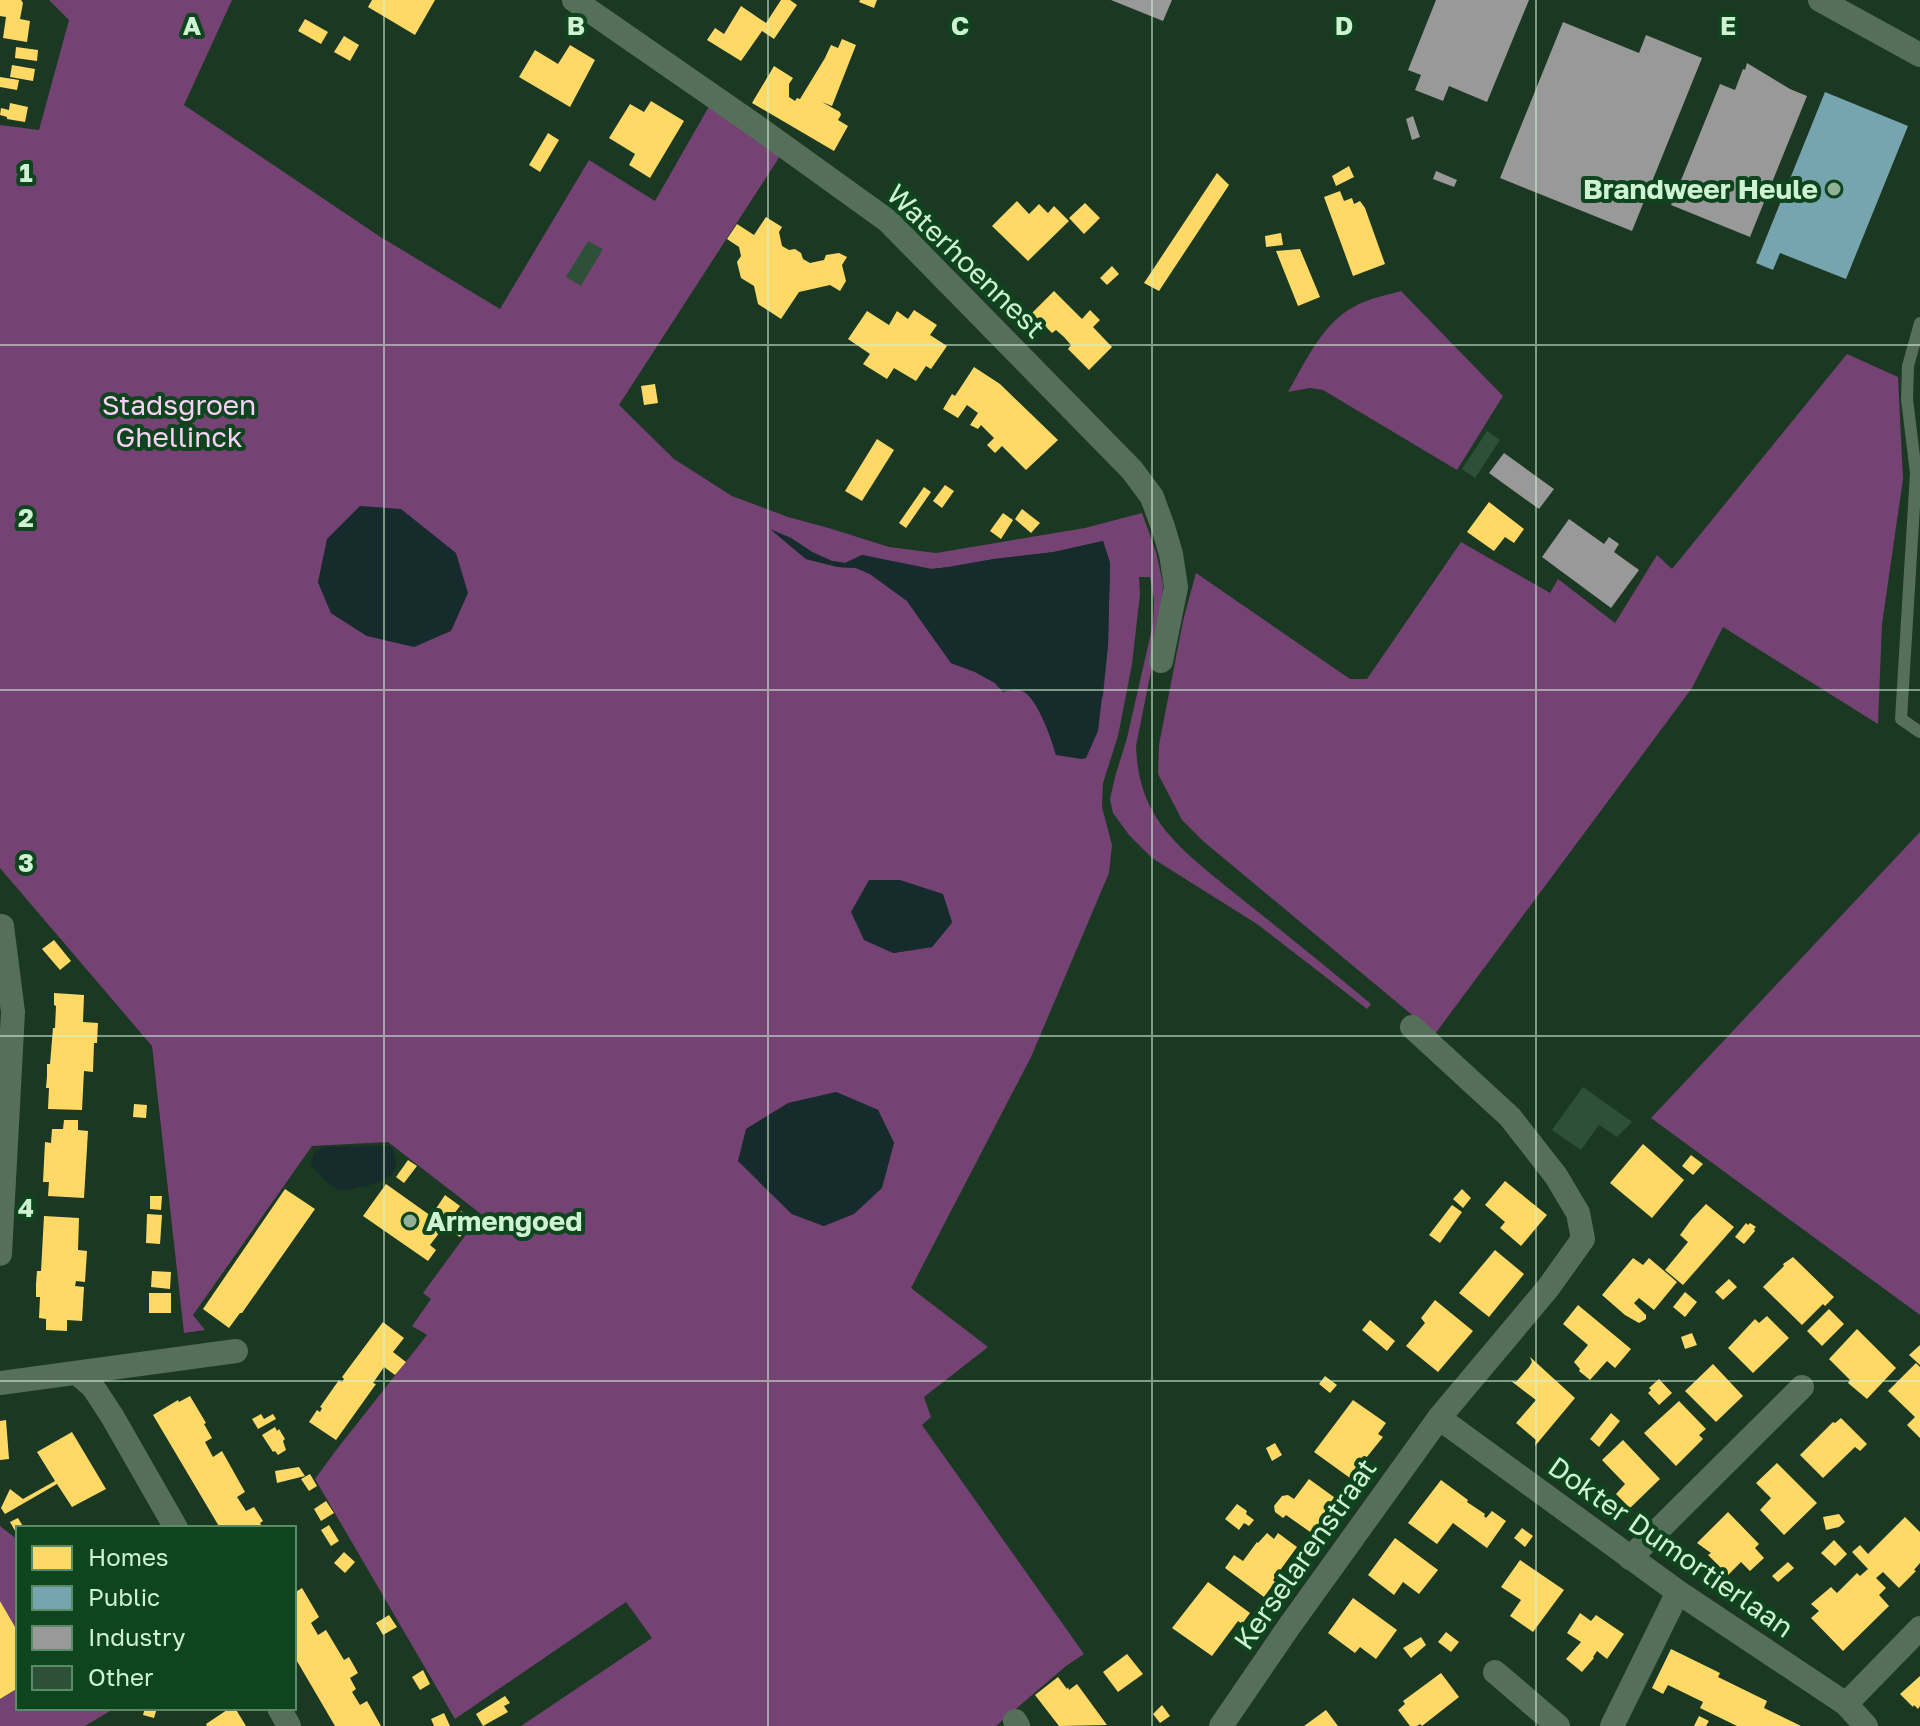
<svg xmlns="http://www.w3.org/2000/svg" width="1920" height="1726" font-family="'Golos Text',sans-serif">
	<style>
		.green { fill: #744273; fill-rule: evenodd }
		.water { fill: #152b2c }
		.homes { fill: #ffd966 }
		.public { fill: #76a5af }
		.industry { fill: #999 }
		.building { fill: #2e5039 }
		.lines { fill: none; stroke-linecap: round; stroke-linejoin: round }
		.lane { stroke: #566f5b; stroke-width: 12 }
		.street { stroke: #566f5b; stroke-width: 24 }
		.grid { fill: none; stroke: #cff2d3; stroke-width: 2; stroke-opacity: 0.55 }
		.poi-dot { fill: #90b195; stroke: #0e451e; stroke-width: 3 }
		.labels { text-anchor: middle; stroke-width: 8; stroke-linejoin: round; paint-order: stroke }
		.poi-label { font-size: 28px; font-weight: bold; fill: #cff2d3; stroke: #0e451e; text-anchor: end }
		.street-label { font-size: 28px; fill: #cff2d3; stroke: #0e451e }
		.park-label { font-size: 28px; fill: #fad0f6; stroke: #0e451e }
		.grid-label { font-size: 26px; text-anchor: middle; font-weight: bold; fill: #cff2d3; stroke: #0e451e; stroke-width: 8; stroke-linejoin: round; paint-order: stroke }
	</style>
	<rect width="100%" height="100%" fill="#1b3823"/>
	<g class="green">
		<path d="M49,0H232L184,105L379,236L500,309L589,160L655,201L711,103L782,153L619,405L674,459L732,496L788,517L832,529L889,547L936,553L1085,528L1142,513L1156,552L1163,584L1160,626L1136,746C1137,769 1141,790 1152,810C1170,845 1213,875 1243,900C1286,934 1329,969 1371,1004L1367,1009L1257,924L1152,858L1129,835L1113,813L1110,799L1115,777L1127,738L1153,624L1154,600L1150,577H1139L1140,594L1132,664L1118,736L1103,783L1102,807L1112,845L1109,873L1031,1057L911,1288L988,1347L924,1397L931,1417L922,1425L1084,1654L1066,1666L996,1726H521L652,1638L626,1602L455,1719L315,1479L337,1449L427,1335L412,1326L431,1299L423,1293L481,1214L388,1142L312,1146L193,1315L205,1330L184,1333L152,1046L0,868V125L39,130L69,20ZM774,532L791,538L812,552L832,561L845,563L862,555L931,569L949,567L994,559L1054,552L1103,541L1110,563L1108,645L1103,696L1056,755C1052,739 1037,697 1022,691C1016,688 1010,690 1003,692L995,683L975,672L951,663L907,601L870,574L856,568L838,567L806,559ZM318,582L367,636L331,613ZM952,923L932,947L893,953ZM836,1092L878,1110L894,1143L824,1226L792,1214L758,1181Z"/>
		<path d="M1401,291L1503,396L1457,470L1323,390L1310,388L1288,392C1307,359 1323,321 1359,304C1372,298 1387,295 1401,291Z"/>
		<path d="M1847,354L1898,377L1903,479L1882,624L1878,724L1723,627L1692,688L1435,1034L1203,841L1182,820L1158,774L1159,745L1183,621L1196,573L1350,679H1367L1461,542L1550,593L1558,579L1615,623L1657,555L1672,569Z"/>
		<path d="M1920,832V1315L1651,1118Z"/>
		<path d="M0,1526L18,1540V1632L0,1601Z"/>
		<path d="M18,1688V1708H115L85,1726H0V1699Z"/>
	</g>
	<g class="water">
		<path d="M360,506L401,509L456,553L468,593L451,631L414,647L367,636L331,613L318,582L327,539Z"/>
		<path d="M770,529L791,538L812,552L832,561L845,563L862,555L931,569L949,567L994,559L1054,552L1103,541L1110,563L1108,645L1098,731L1086,758L1082,759L1056,755C1052,740 1037,697 1023,691C1016,688 1010,690 1003,692L995,683L975,672L951,663L907,601L870,574L856,568L838,567L806,559Z"/>
		<path d="M869,880H900L943,894L952,922L932,947L893,953L864,940L851,912Z"/>
		<path d="M836,1092L878,1110L894,1143L882,1188L854,1214L824,1226L792,1214L738,1161L746,1129L788,1103Z"/>
		<path d="M384,1146H391C406,1175 383,1183 360,1187C354,1188 347,1191 341,1190C330,1188 318,1173 311,1165L314,1153L323,1147Z"/>
	</g>
	<g class="homes">
		<path d="M0,0H21L23,3L20,19L30,21L27,42L3,38L6,17L0,16Z"/>
		<path d="M372,0H435L415,35L368,7Z"/>
		<path d="M781,0H790L797,5L774,39L762,31L741,61L707,40L715,28L724,34L741,6L766,23Z"/>
		<path d="M860,0H877L874,8L859,2Z"/>
		<path d="M305,19L328,32L321,44L298,31Z"/>
		<path d="M344,36L359,45L350,61L334,52Z"/>
		<path d="M842,39L856,45L832,106L822,102L840,112L841,115L838,120L848,126L834,151L752,103L774,66L793,78L789,84V97L795,101L797,98L800,99L825,58L831,45L838,48Z"/>
		<path d="M570,45L595,60L570,107L519,77L535,50L558,64Z"/>
		<path d="M16,47L38,50L37,61L15,58Z"/>
		<path d="M12,65L35,69L33,81L10,77Z"/>
		<path d="M0,77L19,80L17,90L0,87Z"/>
		<path d="M651,101L684,121L650,178L629,165L635,154L609,138L630,104L644,112Z"/>
		<path d="M10,103L28,107L25,122L7,119V117L0,115L1,108L9,110Z"/>
		<path d="M548,133L559,140L540,172L529,165Z"/>
		<path d="M1349,166L1354,177L1336,186L1332,176Z"/>
		<path d="M1217,173L1229,185L1159,291L1144,283Z"/>
		<path d="M1340,191L1344,201L1352,198L1354,204L1360,201L1365,208L1385,264L1353,276L1324,197Z"/>
		<path d="M1017,201L1029,214L1039,204L1048,213L1054,206L1069,221L1028,261L992,226Z"/>
		<path d="M1085,203L1100,218L1084,234L1069,218Z"/>
		<path d="M766,217L782,227L779,232L782,246L789,250L795,249L801,253L803,259L810,263L824,260L826,255L839,253L847,257L842,265L846,281L840,291L830,285L799,292L781,319L758,304L754,286L741,278L737,262L741,256L739,247L727,239L737,224L754,235Z"/>
		<path d="M1281,233L1283,245L1266,247L1265,236Z"/>
		<path d="M1300,249L1320,297L1298,306L1276,251Z"/>
		<path d="M1112,266L1119,274L1107,285L1100,278Z"/>
		<path d="M1054,291L1082,319L1090,310L1100,320L1093,327L1112,347L1089,370L1068,349L1071,345L1064,337L1056,330L1052,333L1032,313Z"/>
		<path d="M914,310L937,325L930,335L947,346L931,369L926,366L916,381L894,368L887,379L863,364L870,354L848,339L867,311L889,325L897,311L908,319Z"/>
		<path d="M974,367L1000,384L1058,440L1026,470L1002,446L995,453L987,445L994,438L981,425L978,429L970,425L978,413L967,405L958,418L943,409L952,394L955,396Z"/>
		<path d="M655,384L658,403L644,405L641,386Z"/>
		<path d="M877,439L894,450L862,501L845,491Z"/>
		<path d="M945,485L954,491L942,508L933,501Z"/>
		<path d="M924,487L931,492L906,528L899,523Z"/>
		<path d="M1489,502L1524,529L1514,543L1505,537L1494,551L1467,532Z"/>
		<path d="M1022,509L1040,523L1031,533L1015,519Z"/>
		<path d="M1003,513L1013,520L1001,539L990,531Z"/>
		<path d="M54,940L71,961L60,970L42,949Z"/>
		<path d="M54,993L84,995L83,1022L98,1023L97,1043H94L93,1072L84,1071L82,1110L48,1109L49,1088H46L47,1076V1064H50L53,1028H55L56,1006L54,1005Z"/>
		<path d="M134,1104L147,1105L146,1118L133,1117Z"/>
		<path d="M64,1120H78V1130L88,1131L84,1198L48,1196L49,1182H43L45,1142L51,1143L52,1129H63Z"/>
		<path d="M1643,1144L1684,1180L1652,1218L1610,1183Z"/>
		<path d="M1691,1155L1703,1164L1693,1175L1682,1166Z"/>
		<path d="M408,1160L417,1166L404,1183L396,1177Z"/>
		<path d="M1505,1181L1547,1215L1521,1246L1500,1228L1505,1222L1485,1205Z"/>
		<path d="M386,1184L431,1216L445,1195L460,1206L430,1245L436,1250L428,1261L363,1216Z"/>
		<path d="M285,1189L315,1209L242,1313H240L229,1328L203,1309Z"/>
		<path d="M1462,1189L1471,1198L1463,1208L1453,1199Z"/>
		<path d="M150,1196H162L161,1210L150,1209Z"/>
		<path d="M1706,1204L1734,1227L1683,1285L1665,1270L1688,1242L1680,1235L1691,1220Z"/>
		<path d="M1452,1205L1462,1212L1440,1243L1429,1235Z"/>
		<path d="M461,1211L473,1219L460,1237L448,1229Z"/>
		<path d="M147,1214L162,1215L160,1244L146,1243Z"/>
		<path d="M44,1216L79,1218L78,1250L87,1251L85,1282L76,1281L75,1286L84,1287L82,1321L67,1320V1331L46,1330V1319L39,1318L40,1297H36V1284L37,1271H41Z"/>
		<path d="M1746,1223L1748,1225L1750,1223L1756,1227L1754,1229L1755,1231L1744,1244L1735,1237Z"/>
		<path d="M1495,1250L1524,1274L1489,1317L1459,1293Z"/>
		<path d="M1793,1257L1834,1297L1825,1306L1823,1304L1802,1325L1763,1287L1784,1266L1783,1264Z"/>
		<path d="M1633,1258L1643,1265L1649,1258L1677,1282L1654,1310L1639,1298L1634,1303L1646,1315V1319L1639,1323L1625,1315L1602,1295Z"/>
		<path d="M152,1271L171,1272L170,1289L151,1287Z"/>
		<path d="M1729,1279L1737,1287L1723,1300L1715,1292Z"/>
		<path d="M1685,1292L1697,1302L1685,1317L1673,1307Z"/>
		<rect x="149" y="1293" width="22" height="20"/>
		<path d="M1435,1300L1473,1331L1438,1372L1406,1346L1425,1323L1421,1318Z"/>
		<path d="M1578,1305L1631,1349L1615,1368L1607,1361L1590,1380L1579,1371L1580,1369L1574,1362L1588,1345L1563,1324Z"/>
		<path d="M1829,1309L1844,1324L1822,1346L1807,1331Z"/>
		<path d="M1767,1316L1789,1338L1753,1373L1728,1348L1755,1319L1759,1323Z"/>
		<path d="M1370,1320L1395,1341L1387,1351L1362,1330Z"/>
		<path d="M383,1322L404,1338L393,1352L406,1362L395,1375L384,1367L373,1383L376,1384L336,1440L309,1422L317,1410L320,1412L322,1408L320,1407L339,1380L342,1382L344,1379L342,1377Z"/>
		<path d="M1857,1329L1896,1368L1867,1399L1848,1383L1850,1380L1829,1359Z"/>
		<path d="M1692,1333L1697,1345L1685,1349L1681,1337Z"/>
		<path d="M1920,1345V1365L1909,1355Z"/>
		<path d="M1530,1357L1575,1398L1535,1446L1536,1440L1516,1423L1536,1400L1511,1381L1516,1382L1529,1367L1532,1362Z"/>
		<path d="M1916,1363L1920,1367V1438L1907,1425L1915,1417L1888,1391Z"/>
		<path d="M1713,1364L1743,1396L1716,1422L1685,1391Z"/>
		<path d="M1325,1376L1337,1385L1330,1393L1319,1384Z"/>
		<path d="M1659,1379L1672,1393L1659,1405L1648,1393L1651,1390L1649,1388Z"/>
		<path d="M190,1396L206,1423L204,1424L212,1438L205,1442L213,1457L222,1451L245,1492L237,1497L246,1511L254,1507L263,1521L260,1523L263,1528H220L153,1415L178,1400L179,1402Z"/>
		<path d="M1353,1400L1386,1423L1378,1434L1383,1437L1350,1478L1314,1452Z"/>
		<path d="M1679,1401L1706,1429L1699,1435L1703,1439L1676,1466L1644,1433Z"/>
		<path d="M1611,1413L1620,1421L1599,1447L1590,1439Z"/>
		<path d="M261,1414L264,1419L273,1414L276,1419L258,1429L252,1419Z"/>
		<path d="M1841,1418L1867,1444L1860,1451L1855,1447L1823,1478L1800,1455L1833,1422L1835,1423Z"/>
		<path d="M6,1420L9,1459L0,1460V1421Z"/>
		<path d="M275,1427L277,1431L279,1429L285,1439L283,1441L286,1450L278,1455L275,1451L273,1452L262,1435Z"/>
		<path d="M72,1432L106,1489L72,1507L57,1484L5,1514L1,1508L10,1489L23,1499L55,1481L37,1452Z"/>
		<path d="M1623,1440L1660,1479L1630,1508L1616,1494L1625,1484L1602,1460Z"/>
		<path d="M1275,1443L1282,1455L1272,1461L1266,1448Z"/>
		<path d="M1777,1463L1817,1503L1784,1535L1760,1510L1771,1498L1756,1483Z"/>
		<path d="M299,1467L305,1476L277,1483L275,1471Z"/>
		<path d="M310,1474L317,1486L309,1491L301,1479Z"/>
		<path d="M1309,1479L1338,1500L1313,1534L1286,1515L1283,1518L1275,1512L1274,1506L1282,1496L1288,1495L1294,1499Z"/>
		<path d="M1441,1480L1468,1500L1467,1502L1485,1514L1484,1516L1486,1518L1492,1511L1506,1521L1487,1548L1453,1523L1437,1544L1408,1523Z"/>
		<path d="M326,1501L334,1513L321,1521L314,1509Z"/>
		<path d="M1237,1504L1247,1511L1246,1514L1254,1520L1249,1526L1244,1523L1239,1530L1225,1519Z"/>
		<path d="M1728,1512L1759,1544L1755,1548L1764,1558L1750,1571L1741,1562L1728,1575L1708,1555L1711,1553L1697,1543Z"/>
		<path d="M1839,1514L1845,1522L1839,1527L1826,1530L1823,1517Z"/>
		<path d="M1905,1517L1920,1532V1563L1914,1570L1916,1571L1899,1588L1883,1572L1876,1578L1886,1588L1879,1595L1889,1606L1843,1651L1811,1618L1819,1611L1811,1604L1831,1587L1837,1593L1857,1573L1860,1576L1868,1569L1852,1552L1860,1545L1868,1554Z"/>
		<path d="M18,1518L24,1528H18V1536L10,1522Z"/>
		<path d="M329,1525L339,1541L331,1546L321,1530Z"/>
		<path d="M1522,1528L1533,1536L1525,1547L1514,1538Z"/>
		<path d="M1267,1533L1274,1539L1278,1533L1297,1547L1273,1580L1275,1582L1264,1597L1225,1568L1234,1555L1243,1561L1257,1542L1258,1543Z"/>
		<path d="M1395,1538L1438,1570L1419,1594L1403,1582L1394,1595L1368,1575Z"/>
		<path d="M1834,1540L1847,1554L1835,1566L1821,1553Z"/>
		<path d="M344,1552L355,1562L345,1573L334,1563Z"/>
		<path d="M1520,1560L1564,1590L1533,1632L1510,1616L1521,1600L1501,1587Z"/>
		<path d="M1788,1562L1794,1568L1778,1582L1772,1576Z"/>
		<path d="M1208,1582L1250,1613L1242,1624L1238,1621L1212,1656L1172,1628Z"/>
		<path d="M302,1588L319,1617L311,1623L318,1635L326,1630L344,1660L349,1657L358,1673L350,1678L356,1689L352,1692L360,1705L367,1701L381,1726H335L294,1656V1593Z"/>
		<path d="M1353,1598L1397,1630L1376,1659L1360,1647L1355,1653L1328,1633Z"/>
		<path d="M0,1601L18,1632V1688L0,1699Z"/>
		<path d="M1580,1613L1591,1621L1596,1615L1624,1634L1607,1659L1597,1651L1593,1657L1594,1658L1582,1672L1566,1659L1581,1642L1567,1633Z"/>
		<path d="M389,1615L397,1627L383,1635L376,1623Z"/>
		<path d="M1446,1632L1459,1642L1451,1652L1438,1642Z"/>
		<path d="M1421,1637L1426,1645L1411,1658L1403,1648Z"/>
		<path d="M1671,1649L1720,1673L1718,1677L1765,1700L1767,1701L1764,1708L1801,1726H1737L1700,1708L1703,1702L1668,1685L1663,1694L1652,1688Z"/>
		<path d="M1127,1654L1143,1674L1118,1692L1103,1672Z"/>
		<path d="M423,1670L430,1684L420,1690L412,1677Z"/>
		<path d="M1441,1673L1459,1697L1422,1726L1420,1724L1417,1726H1410L1398,1710L1405,1704L1403,1701Z"/>
		<path d="M1920,1676V1706L1918,1709L1914,1705L1913,1707L1900,1694Z"/>
		<path d="M1058,1677L1067,1689L1068,1687L1069,1690L1077,1684L1107,1725L1059,1726L1035,1695Z"/>
		<path d="M505,1696L510,1703L504,1706L508,1712L483,1726L476,1714Z"/>
		<path d="M1162,1705L1170,1716L1160,1723L1153,1714Z"/>
		<path d="M145,1708H157L154,1718L143,1715Z"/>
		<path d="M230,1708H235L246,1726H207L206,1724Z"/>
		<path d="M1326,1710L1338,1726H1304Z"/>
		<path d="M444,1713L450,1726H434L431,1719Z"/>
		<path d="M1699,1716L1709,1721L1706,1726H1694Z"/>
	</g>
	<path class="public" d="M1825,92L1908,126L1846,279L1780,253L1773,270L1756,263Z"/>
	<g class="industry">
		<path d="M1111,0H1172L1163,21Z"/>
		<path d="M1436,0H1529L1487,102L1449,86L1443,101L1415,90L1421,75L1408,70Z"/>
		<path d="M1563,22L1639,53L1646,35L1702,58L1632,231L1500,178Z"/>
		<path d="M1747,63L1790,89L1807,96L1750,237L1671,205L1720,84L1735,90L1743,69L1745,70Z"/>
		<path d="M1413,116L1420,137L1412,140L1406,119Z"/>
		<path d="M1436,171L1457,180L1454,187L1433,179Z"/>
		<path d="M1504,453L1554,489L1539,509L1489,473Z"/>
		<path d="M1569,519L1604,544L1609,537L1619,544L1614,552L1639,570L1611,608L1542,557Z"/>
	</g>
	<g class="building">
		<path d="M588,241L603,249L581,286L566,277Z"/>
		<path d="M1487,431L1500,440L1475,478L1462,469Z"/>
		<path d="M1583,1087L1632,1122L1617,1137L1599,1125L1581,1150L1552,1130Z"/>
	</g>
	<g class="lines">
		<path class="lane" d="M1920,323L1908,366L1907,399L1916,473L1901,719L1920,732"/>
		<g class="street">
			<path d="M574,0L756,126L888,221L1132,470L1152,497L1163,527L1171,554L1176,587L1161,661"/>
			<path d="M1820,0L1920,55"/>
			<path d="M0,1254L13,1012L2,926"/>
			<path d="M77,1373L93,1387L112,1416L176,1528"/>
			<path d="M0,1383L236,1351"/>
			<path d="M1439,1418L1678,1592L1846,1704L1866,1726"/>
			<path d="M1630,1558L1802,1387"/>
			<path d="M1495,1672L1558,1726"/>
			<path d="M1846,1704L1920,1628"/>
			<path d="M279,1708L289,1726"/>
			<path d="M1015,1721L1018,1726"/>
			<path d="M1221,1726L1288,1628L1439,1418L1548,1288L1583,1239L1578,1213L1556,1176L1510,1117L1412,1027"/>
			<path d="M1612,1726L1678,1592"/>
		</g>
	</g>
	<path class="grid" d="M384,0V1726M768,0V1726M1152,0V1726M1536,0V1726M0,345H1920M0,690H1920M0,1036H1920M0,1381H1920"/>
	<g class="poi-dot">
		<circle cx="1834" cy="189" r="8"/>
		<circle cx="410" cy="1221" r="8"/>
	</g>
	<g class="labels">
		<g class="poi-label">
			<text x="1818" y="199">Brandweer Heule</text>
			<text x="426" y="1231" text-anchor="start">Armengoed</text>
		</g>
		<g class="street-label">
			<text transform="translate(966 261) rotate(44)" y="10">Waterhoennest</text>
			<text transform="translate(1671 1547) rotate(35)" y="10">Dokter Dumortierlaan</text>
			<text transform="translate(1305 1554) rotate(-55)" y="10">Kerselarenstraat</text>
		</g>
		<g class="park-label">
			<text x="179" y="415">Stadsgroen<tspan x="179" dy="32">Ghellinck</tspan></text>
		</g>
	</g>
	<g class="grid-label">
		<text x="192" y="35">A</text>
		<text x="576" y="35">B</text>
		<text x="960" y="35">C</text>
		<text x="1344" y="35">D</text>
		<text x="1728" y="35">E</text>
		<text x="26" y="182">1</text>
		<text x="26" y="527">2</text>
		<text x="26" y="872">3</text>
		<text x="26" y="1217">4</text>
	</g>
	<rect x="16" y="1526" width="280" height="184" fill="#0e451e" stroke="#5b8a66" stroke-width="2"/>
	<rect x="32" y="1546" width="40" height="24" fill="#ffd966" stroke="#5b8a66" stroke-width="2"/>
	<text x="88" y="1566" font-size="24" fill="#cff2d3">Homes</text>
	<rect x="32" y="1586" width="40" height="24" fill="#76a5af" stroke="#5b8a66" stroke-width="2"/>
	<text x="88" y="1606" font-size="24" fill="#cff2d3">Public</text>
	<rect x="32" y="1626" width="40" height="24" fill="#999999" stroke="#5b8a66" stroke-width="2"/>
	<text x="88" y="1646" font-size="24" fill="#cff2d3">Industry</text>
	<rect x="32" y="1666" width="40" height="24" fill="#2e5039" stroke="#5b8a66" stroke-width="2"/>
	<text x="88" y="1686" font-size="24" fill="#cff2d3">Other</text>
</svg>
